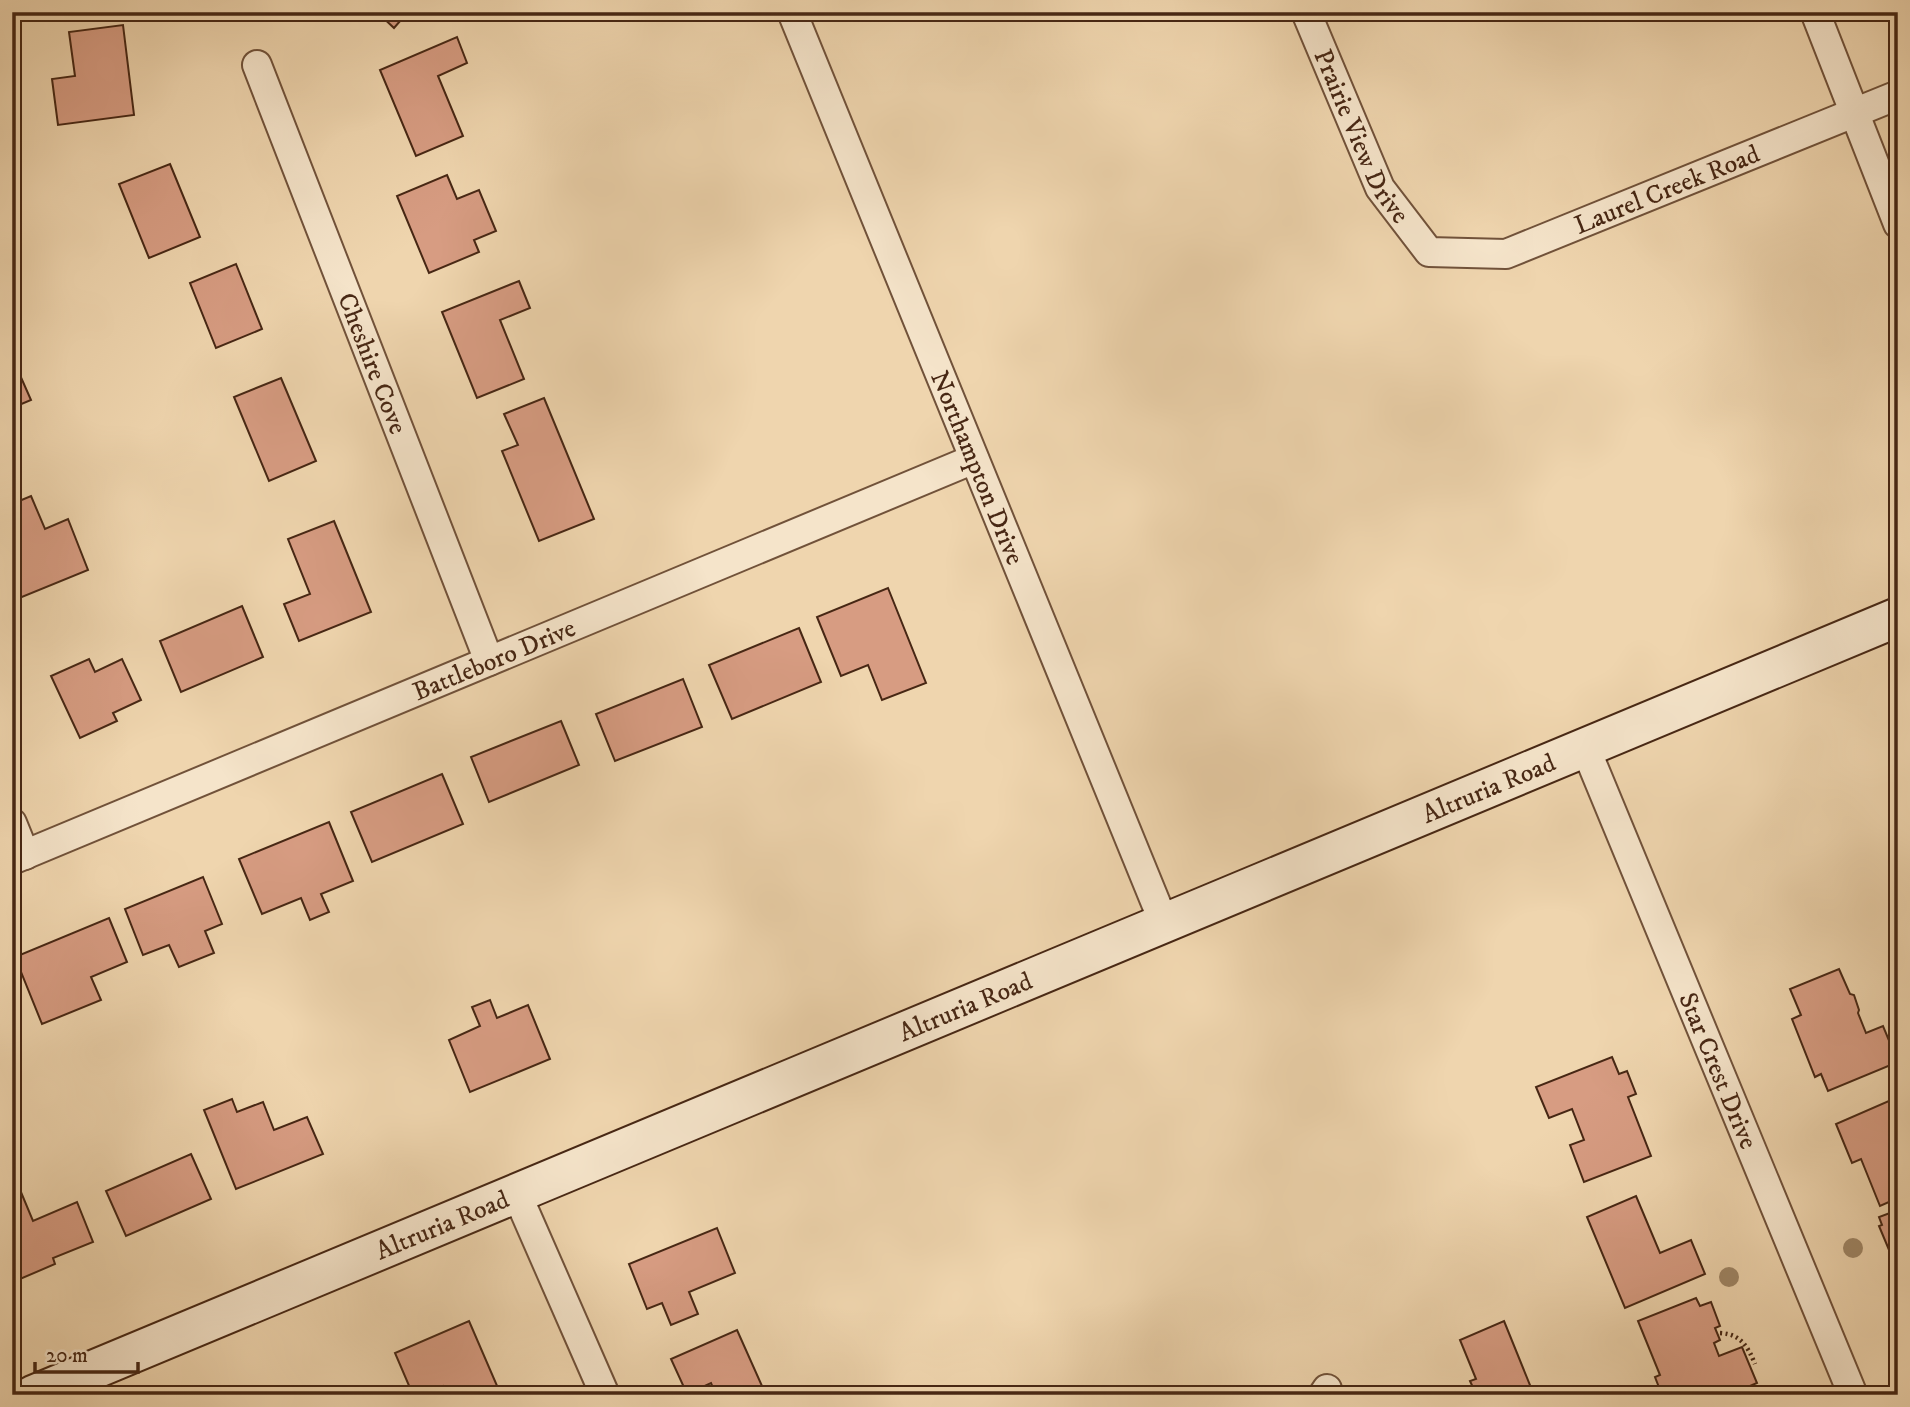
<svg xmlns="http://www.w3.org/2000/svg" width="1910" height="1407" font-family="'IM FELL DW Pica',serif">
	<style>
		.building { fill: #d79c82; stroke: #472714; stroke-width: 2 }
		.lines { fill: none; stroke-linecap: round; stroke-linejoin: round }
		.street-casing { stroke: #71523a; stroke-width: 32 }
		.secondary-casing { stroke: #472714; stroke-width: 42 }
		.path { stroke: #472714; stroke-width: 4.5; stroke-dasharray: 2 3.5; stroke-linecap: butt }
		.street { stroke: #f5e4ca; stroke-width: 28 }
		.secondary { stroke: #f5e4ca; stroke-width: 38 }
		.tree { fill: #9f8666 }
		.labels { text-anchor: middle; stroke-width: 5; stroke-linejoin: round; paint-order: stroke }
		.street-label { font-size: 26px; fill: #472714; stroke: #f5e4ca }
	</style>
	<rect width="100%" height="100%" fill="#efd5ae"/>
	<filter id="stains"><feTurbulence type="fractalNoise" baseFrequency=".00286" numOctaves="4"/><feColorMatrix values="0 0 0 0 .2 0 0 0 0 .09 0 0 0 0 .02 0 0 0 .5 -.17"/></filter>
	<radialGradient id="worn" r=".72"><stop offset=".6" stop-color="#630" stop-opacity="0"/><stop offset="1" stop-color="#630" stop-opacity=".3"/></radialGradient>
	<g class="building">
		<path d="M377,12H408L394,28Z"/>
		<path d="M123,25L134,115L58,125L52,79L75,76L69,32Z"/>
		<path d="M457,37L467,63L438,76L463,136L416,156L380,70Z"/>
		<path d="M170,164L200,237L149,258L119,184Z"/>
		<path d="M447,175L457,199L479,190L496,231L474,240L479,252L429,273L397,196Z"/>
		<path d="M236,264L262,329L216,348L190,283Z"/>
		<path d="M519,281L530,308L500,320L524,379L477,398L442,312Z"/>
		<path d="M12,357L31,400L12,408Z"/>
		<path d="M281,378L316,461L269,481L234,397Z"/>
		<path d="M544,398L594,519L539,541L502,451L518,445L504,414Z"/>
		<path d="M31,496L45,529L68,519L88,570L17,599L12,588V504Z"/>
		<path d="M334,521L371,612L299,641L284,604L310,594L288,539Z"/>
		<path d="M888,588L926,683L882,700L868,665L841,676L817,617Z"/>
		<path d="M242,606L263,657L181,692L160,641Z"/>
		<path d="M799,628L821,682L732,719L709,665Z"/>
		<path d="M89,659L95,672L122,659L141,700L113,713L117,721L80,738L51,676Z"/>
		<path d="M683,679L702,727L615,761L596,714Z"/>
		<path d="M561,721L579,765L489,802L471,757Z"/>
		<path d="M442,774L463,824L372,862L351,812Z"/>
		<path d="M329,822L353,881L321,894L329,912L310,920L301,898L262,914L239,859Z"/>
		<path d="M203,877L222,924L205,931L214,953L179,967L169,945L143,955L125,909Z"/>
		<path d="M109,918L127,962L91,977L101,1000L42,1024L15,957Z"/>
		<path d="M1839,969L1850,994L1854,995L1859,1010L1858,1013L1866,1033L1883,1026L1898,1062L1828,1091L1821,1074L1815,1077L1792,1019L1801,1015L1790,989Z"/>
		<path d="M490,1000L497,1018L528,1005L550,1059L470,1092L449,1040L480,1026L472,1007Z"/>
		<path d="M1612,1057L1619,1074L1627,1071L1636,1094L1628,1097L1651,1156L1584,1182L1570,1145L1584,1140L1572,1109L1549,1118L1536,1087Z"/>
		<path d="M1898,1097V1198L1880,1206L1861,1159L1852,1163L1836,1124Z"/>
		<path d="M232,1099L237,1112L263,1102L274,1130L307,1117L323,1154L236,1189L204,1110Z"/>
		<path d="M191,1154L211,1199L126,1236L106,1191Z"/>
		<path d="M18,1185L33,1221L77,1202L93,1242L53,1258L55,1264L13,1282L12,1187Z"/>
		<path d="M1636,1196L1660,1253L1691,1240L1705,1274L1625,1308L1587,1217Z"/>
		<path d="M1898,1210V1268L1897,1269L1879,1226L1882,1225L1879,1217Z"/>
		<path d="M717,1228L735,1273L689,1292L698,1314L671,1325L662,1303L647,1309L629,1264Z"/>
		<path d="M1696,1298L1700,1306L1711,1302L1720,1326L1715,1328L1720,1340L1714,1343L1719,1356L1742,1347L1757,1383L1729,1395H1662L1655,1377L1660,1375L1638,1321Z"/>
		<path d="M469,1321L501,1395H447L443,1386L422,1395H413L395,1353Z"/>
		<path d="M1504,1321L1534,1395H1474L1476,1394L1470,1381L1476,1379L1460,1340Z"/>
		<path d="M737,1330L766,1395H716L711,1383L687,1394L671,1359Z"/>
	</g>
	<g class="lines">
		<g class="street-casing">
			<g id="street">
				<path id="s1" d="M792,12L1164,923"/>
				<path id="s2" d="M1306,12L1380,188L1429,252L1506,254L1898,95"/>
				<path d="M1815,12L1898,224"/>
				<path id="s3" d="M257,65L489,661"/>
				<path id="s4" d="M1585,747L1853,1395"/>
				<path d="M12,823L25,855"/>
				<path id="s5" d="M12,860L974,459"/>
				<path d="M516,1192L605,1395"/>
				<path d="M1323,1395L1327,1389"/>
			</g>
		</g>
		<g class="secondary-casing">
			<g id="secondary">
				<path id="s6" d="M33,1395L1898,617"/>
			</g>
		</g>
		<path class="path" d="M1720,1333C1741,1334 1748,1347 1755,1364"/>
		<use href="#street" class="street"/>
		<use href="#secondary" class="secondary"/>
	</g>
	<g class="tree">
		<circle cx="1853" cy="1248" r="10"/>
		<circle cx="1729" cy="1277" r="10"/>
	</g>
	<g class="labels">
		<g class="street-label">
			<text dy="9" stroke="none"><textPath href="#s2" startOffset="136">Prairie View Drive</textPath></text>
			<text dy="9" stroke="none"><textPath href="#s2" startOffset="522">Laurel Creek Road</textPath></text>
			<text dy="9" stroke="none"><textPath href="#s3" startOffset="320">Cheshire Cove</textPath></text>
			<text dy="9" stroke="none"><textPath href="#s1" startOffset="492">Northampton Drive</textPath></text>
			<text dy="9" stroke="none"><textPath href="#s5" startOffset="522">Battleboro Drive</textPath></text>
			<text dy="9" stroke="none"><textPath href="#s6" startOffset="1577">Altruria Road</textPath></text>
			<text dy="9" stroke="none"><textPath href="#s6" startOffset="1010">Altruria Road</textPath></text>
			<text dy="9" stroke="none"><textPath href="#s4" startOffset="350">Star Crest Drive</textPath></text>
			<text dy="9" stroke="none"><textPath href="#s6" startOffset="443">Altruria Road</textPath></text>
		</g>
	</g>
	<rect width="1910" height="1407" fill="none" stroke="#efd5ae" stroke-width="42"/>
	<rect x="14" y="14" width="1882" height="1379" fill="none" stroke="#472714" stroke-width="3.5"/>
	<rect x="21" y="21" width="1868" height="1365" fill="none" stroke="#472714" stroke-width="2"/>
	<path d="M35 1362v10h103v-10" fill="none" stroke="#472714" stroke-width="3.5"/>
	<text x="46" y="1362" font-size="21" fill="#472714" stroke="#f5e4ca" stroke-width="5" paint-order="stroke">20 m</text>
	<rect width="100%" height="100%" filter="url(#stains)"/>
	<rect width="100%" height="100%" fill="url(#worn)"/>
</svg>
